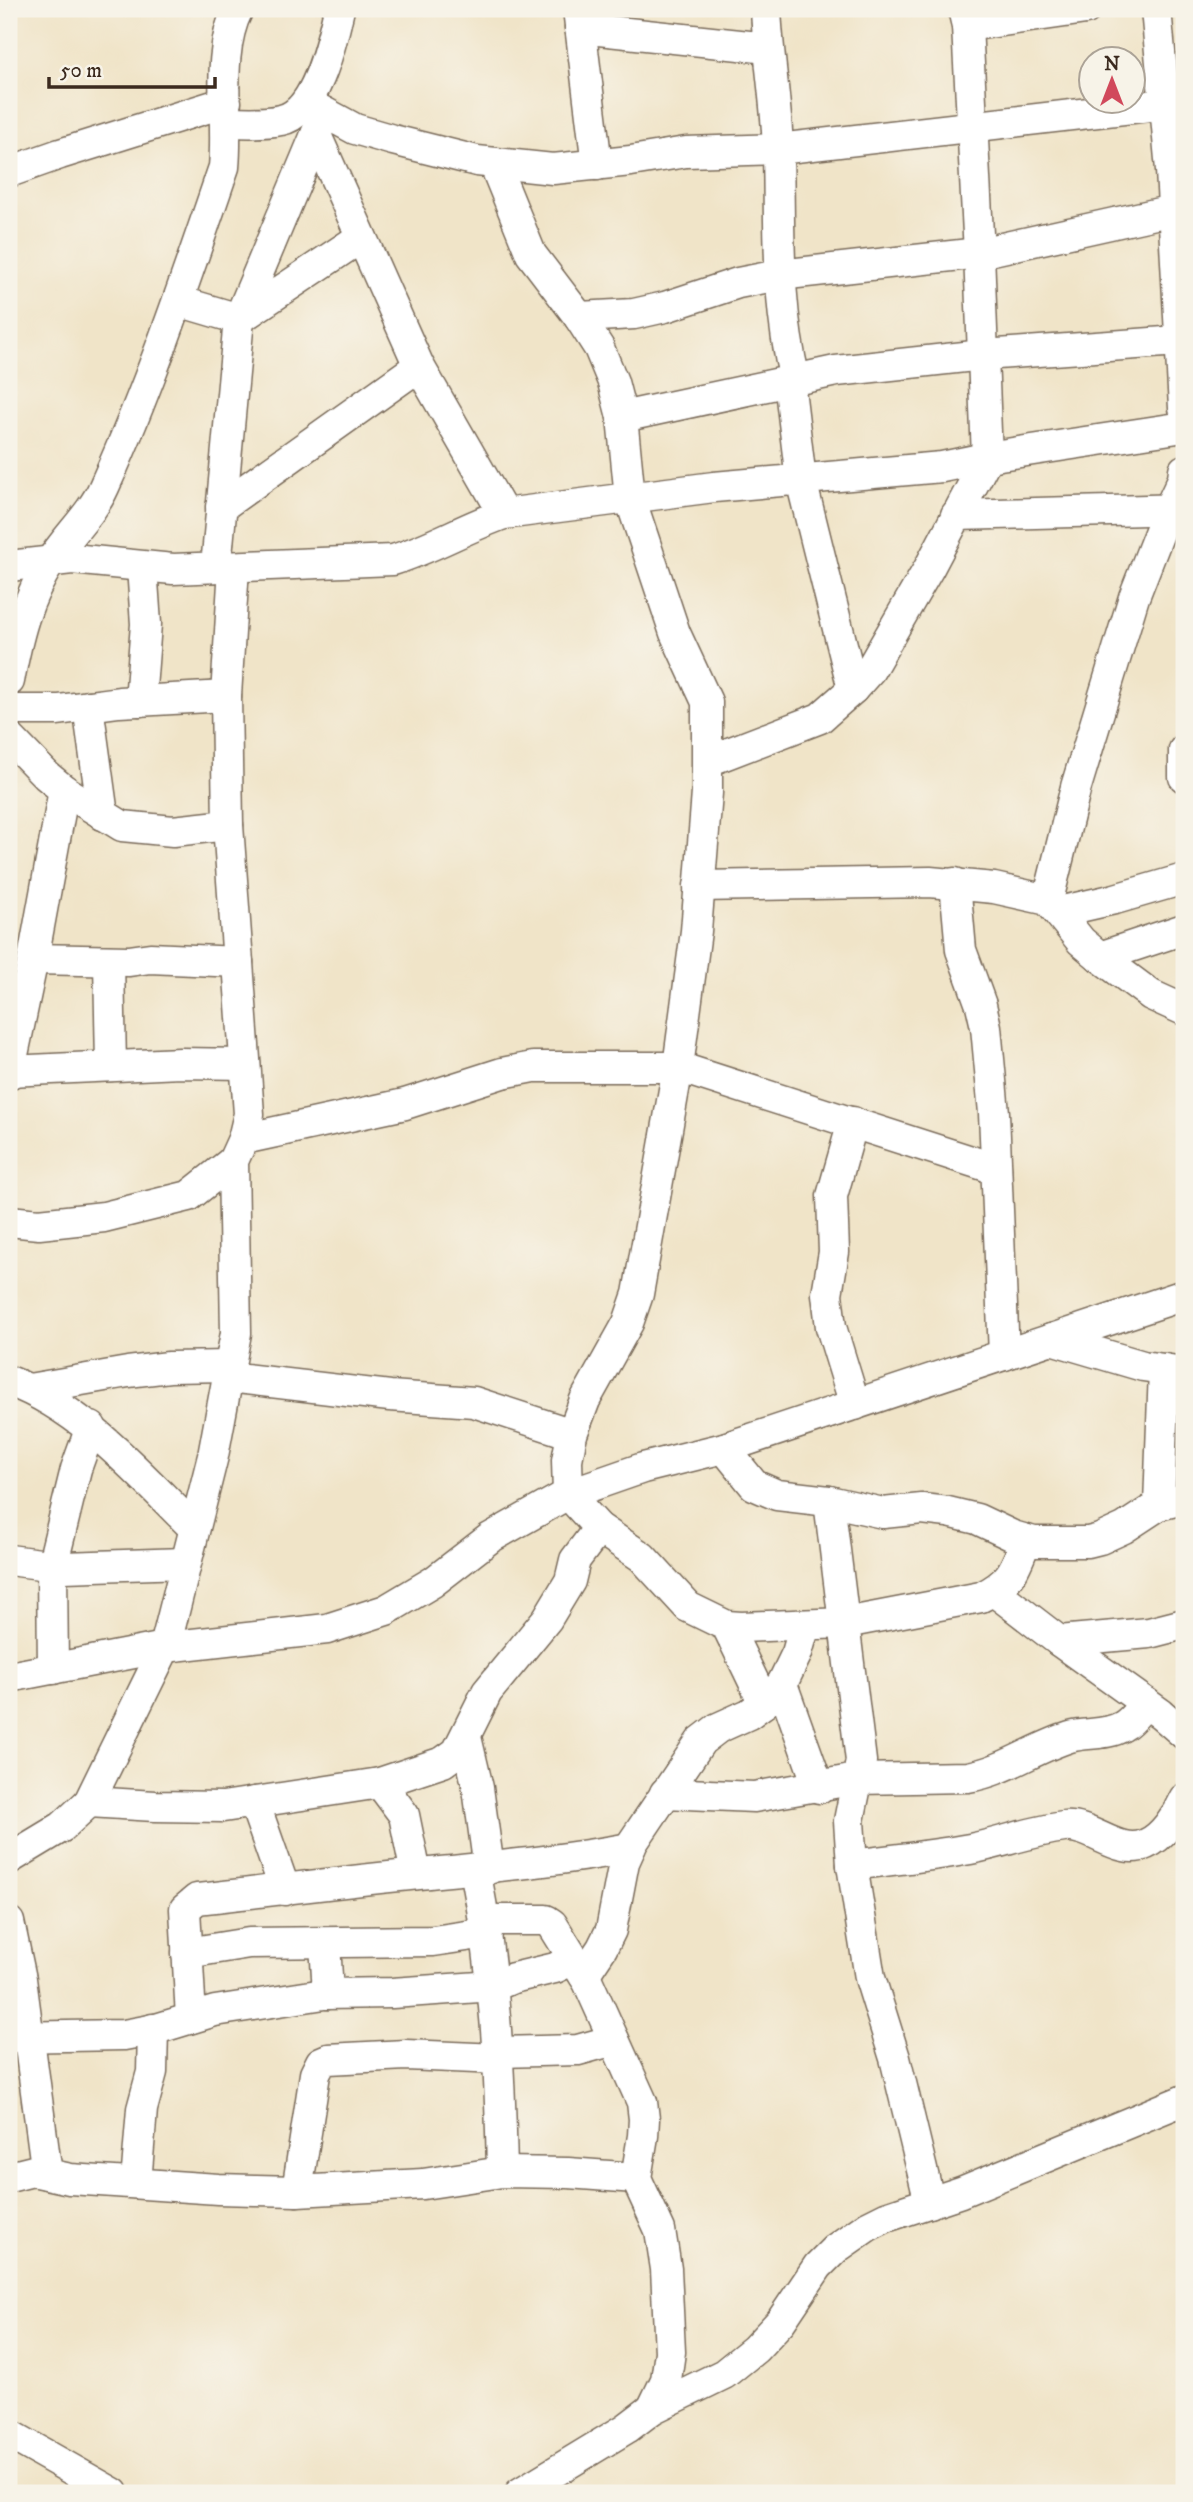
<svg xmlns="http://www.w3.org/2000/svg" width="1193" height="2502" font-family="'IM FELL DW Pica',serif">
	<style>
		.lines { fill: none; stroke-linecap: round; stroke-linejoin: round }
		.minor-casing { stroke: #7a6b5a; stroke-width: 33 }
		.minor { stroke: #fff; stroke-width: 30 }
	</style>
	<rect width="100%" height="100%" fill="#f7f3e8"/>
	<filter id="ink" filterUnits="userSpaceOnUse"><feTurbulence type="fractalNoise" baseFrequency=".0143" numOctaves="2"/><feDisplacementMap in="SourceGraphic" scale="14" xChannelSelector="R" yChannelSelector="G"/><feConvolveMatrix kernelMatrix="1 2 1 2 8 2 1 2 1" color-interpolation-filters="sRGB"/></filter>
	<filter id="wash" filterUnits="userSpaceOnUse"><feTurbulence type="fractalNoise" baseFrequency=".00686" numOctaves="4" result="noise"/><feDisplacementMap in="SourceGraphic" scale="28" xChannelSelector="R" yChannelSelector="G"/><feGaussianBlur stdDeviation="1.57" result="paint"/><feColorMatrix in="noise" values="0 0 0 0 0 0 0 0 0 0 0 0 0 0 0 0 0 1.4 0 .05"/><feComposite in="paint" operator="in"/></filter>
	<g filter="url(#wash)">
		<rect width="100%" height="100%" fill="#f0e4c8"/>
	</g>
	<g filter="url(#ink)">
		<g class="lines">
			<g class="minor-casing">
				<g id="minor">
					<path d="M578,9L597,165"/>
					<path d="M766,9C768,57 777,104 778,152C780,232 776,301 795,380"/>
					<path d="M1156,9L1171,170L1184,408"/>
					<path d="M967,26L1086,9"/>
					<path d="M580,28L768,48"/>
					<path d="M307,103L355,129L393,140L477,161L553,169L631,161L686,152L778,149L1184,102"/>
					<path d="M226,122C244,122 264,124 281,120C317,113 332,40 339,9"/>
					<path d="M316,135L419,366L504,514"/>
					<path d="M494,163L531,254L579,317L599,348L613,382L622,417L630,498L675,633L707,702V793L696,931L678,1067L638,1294L628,1323L585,1400L572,1434L567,1460L568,1494L599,1528L642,1557L688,1607L727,1626L741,1627L845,1623L981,1597C1011,1583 1015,1569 1026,1540"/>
					<path d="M9,172L60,154L226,102"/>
					<path d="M178,301L239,319L360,238"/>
					<path d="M579,317L634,314L665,307L738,283L779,275L979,253L1173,210"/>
					<path d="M789,381L801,480L853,689"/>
					<path d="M622,417L836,371L983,355L1179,341"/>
					<path d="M221,507L419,366"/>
					<path d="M956,515L1184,509"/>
					<path d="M9,566L72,559L173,569L393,560C432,548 466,527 504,514L714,487L942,467L1000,455L1184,427"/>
					<path d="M216,567L239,319L325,113"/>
					<path d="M9,681C17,638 26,598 51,561C67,536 92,514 104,487C151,383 187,275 224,167C229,117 215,54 238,9"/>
					<path d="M140,701L146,624L142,567"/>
					<path d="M88,706L103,815"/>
					<path d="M9,710H58L119,702L226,696"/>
					<path d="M9,737L47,776L64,790L122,826L173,831L228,825"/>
					<path d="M1184,750V777"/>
					<path d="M708,761L820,718L853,689L870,670L929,568L987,458L979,253L967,26L963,9"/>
					<path d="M955,883L961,950L981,1005L986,1027L994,1113L1004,1355"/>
					<path d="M699,886L930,882L994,888L1048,900L1081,941L1100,957L1151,995L1184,1010"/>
					<path d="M1048,900L1076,787L1134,597L1166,515L1183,479L1184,470"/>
					<path d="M1058,912L1115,899L1184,879"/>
					<path d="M1100,957L1184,929"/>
					<path d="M33,959L129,961L150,958L238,962"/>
					<path d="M109,961L111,1066"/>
					<path d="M9,1071L180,1063L245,1064"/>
					<path d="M9,1074L33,959L64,790"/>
					<path d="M853,1122L832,1196L834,1252L827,1294L831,1327L855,1405"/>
					<path d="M243,1139L405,1104L502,1073L533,1067H678L996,1169"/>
					<path d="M9,1221L39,1224L104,1217L189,1196L233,1161"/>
					<path d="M1051,1339L1143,1366L1184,1372"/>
					<path d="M228,1377L390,1396L474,1402L572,1434"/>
					<path d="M9,1381C84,1409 138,1473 194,1528"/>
					<path d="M29,1389L128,1372L169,1367L230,1366"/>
					<path d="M724,1448L754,1485L777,1495L829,1501L883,1513L922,1509L948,1512L977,1519L1013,1536L1034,1542H1088L1100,1539L1124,1528L1159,1505L1184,1499"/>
					<path d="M829,1501L861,1761L849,1821L852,1865L870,1978L895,2058L930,2203"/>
					<path d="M1159,1505L1164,1369"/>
					<path d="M9,1560L64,1567L185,1563"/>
					<path d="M994,1591L1059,1641L1161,1714L1184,1734"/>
					<path d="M727,1626L764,1703"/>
					<path d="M1059,1641L1149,1633L1184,1624"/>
					<path d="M53,1669L52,1567L76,1469L91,1427"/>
					<path d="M9,1677L165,1647L327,1629L386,1610L433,1582L490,1538L568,1494L643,1468L724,1448L1184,1295"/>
					<path d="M782,1684L819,1788"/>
					<path d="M466,1737L478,1788L489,1869"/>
					<path d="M380,1783L404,1815L416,1874"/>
					<path d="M665,1793L754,1797L857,1779L968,1777C1005,1771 1034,1748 1070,1737C1087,1732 1106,1736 1123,1726C1132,1721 1139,1710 1146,1703"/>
					<path d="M89,1802L155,1806L223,1807L380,1783L443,1762L457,1752L487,1692L547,1619L570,1581L575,1560L599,1528"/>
					<path d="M254,1802L285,1890"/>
					<path d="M9,1859L62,1827L89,1802L165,1647L213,1456L236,1333L233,1161L243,1139L249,1114L228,825L226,696L234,567"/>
					<path d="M852,1865C891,1860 931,1856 970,1849C1001,1843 1032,1831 1064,1827C1092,1824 1119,1857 1146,1844C1163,1837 1177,1815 1184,1799"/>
					<path d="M475,1869C495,1970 500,2070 502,2172"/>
					<path d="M485,1920H546L552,1924L588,1982L642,2102L644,2119L643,2136L636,2178L660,2230L666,2269L670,2352L666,2380L652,2409"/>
					<path d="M9,1922L21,1979L47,2174"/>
					<path d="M325,1943L328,1994"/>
					<path d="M187,1953L249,1943L433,1941L487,1933"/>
					<path d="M584,1975L602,1948L611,1930L624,1862L633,1842L701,1741L718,1728L749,1714L764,1703L782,1684L797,1653L805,1625"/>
					<path d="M191,2018L185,1909L197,1899C271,1891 345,1881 419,1874C490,1867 560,1861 630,1848"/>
					<path d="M9,2037L124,2035L156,2029L215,2011L324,1994L392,1993L494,1986L513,1978L555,1968L574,1959"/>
					<path d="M499,2052L578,2050L614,2040"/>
					<path d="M9,2177L33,2171L70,2179L218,2189L297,2191L423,2184L502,2172L568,2173L636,2178"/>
					<path d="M136,2183L142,2109L152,2072L153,2029"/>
					<path d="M297,2191L315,2074L321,2062L328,2059L406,2055L499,2059"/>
					<path d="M9,2434L113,2493"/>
					<path d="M520,2493L627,2428L652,2409L724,2374L755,2349L781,2321L818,2266L835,2249L868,2226L886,2217L961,2192L1184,2100"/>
				</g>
			</g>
			<use href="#minor" class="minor"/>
		</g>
	</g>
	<rect width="1193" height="2502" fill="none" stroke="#f7f3e8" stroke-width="35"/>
	<g transform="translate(1112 80)"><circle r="33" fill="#f7f3e8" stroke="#aca397" stroke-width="2"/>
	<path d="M0-5L12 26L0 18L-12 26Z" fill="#d1495b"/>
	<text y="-10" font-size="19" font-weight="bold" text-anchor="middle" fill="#3b2a1e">N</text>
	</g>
	<path d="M49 77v10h166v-10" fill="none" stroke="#3b2a1e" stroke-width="3.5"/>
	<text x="60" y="77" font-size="21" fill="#3b2a1e" stroke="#f7f3e8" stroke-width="5" paint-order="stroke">50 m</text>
</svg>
